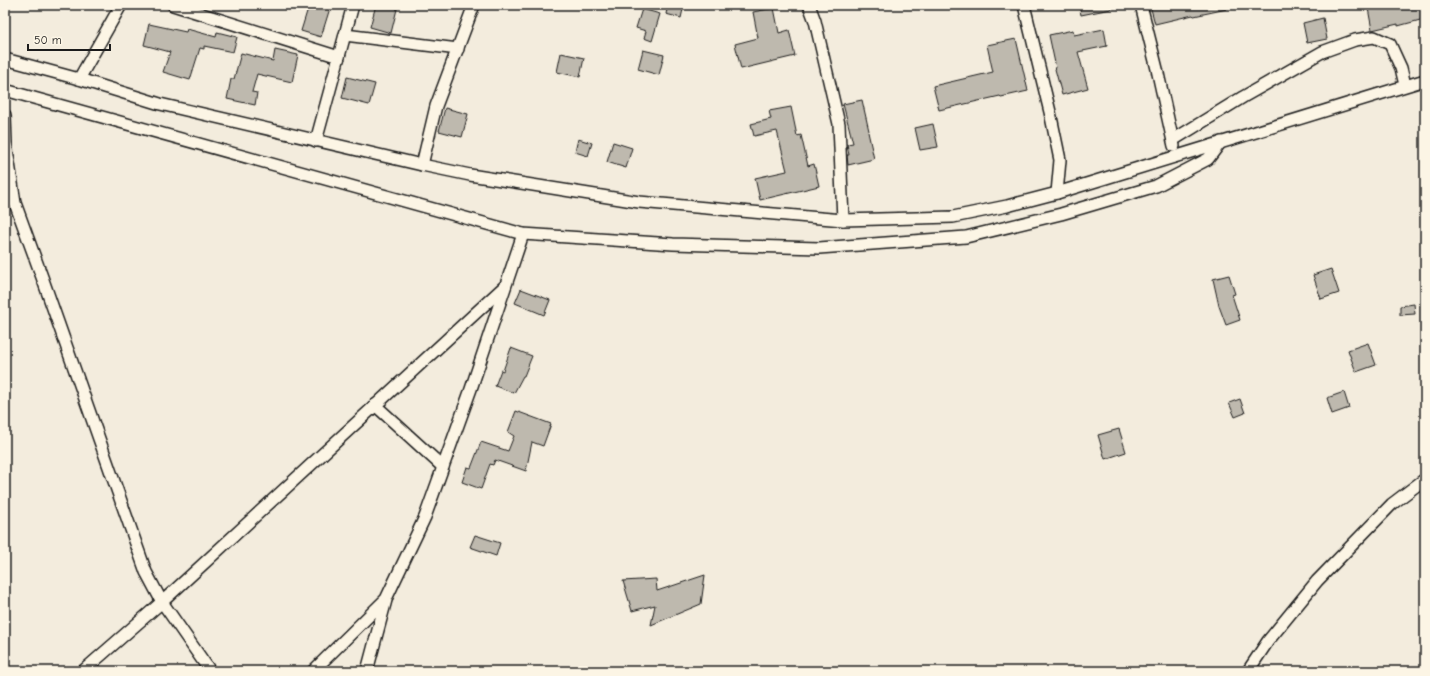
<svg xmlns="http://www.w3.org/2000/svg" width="1430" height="676" font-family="'Comic Neue',sans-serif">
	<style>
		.building { fill: #beb9ae; stroke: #1c1c1c }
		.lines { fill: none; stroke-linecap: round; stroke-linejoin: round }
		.minor-casing { stroke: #1c1c1c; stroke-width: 14 }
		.minor { stroke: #fcf5e5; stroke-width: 11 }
	</style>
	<rect width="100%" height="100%" fill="#f3ecdd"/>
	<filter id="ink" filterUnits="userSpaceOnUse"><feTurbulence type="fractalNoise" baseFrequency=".025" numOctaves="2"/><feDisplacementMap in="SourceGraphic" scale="8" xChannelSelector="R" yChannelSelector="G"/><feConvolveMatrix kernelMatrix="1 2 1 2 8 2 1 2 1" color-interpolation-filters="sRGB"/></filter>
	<g filter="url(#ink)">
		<g class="building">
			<path d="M309,5H318L330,8L321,37L301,31Z"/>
			<path d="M376,5H398L391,33L370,27Z"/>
			<path d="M668,5H684L681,18L666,14Z"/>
			<path d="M1079,5H1111V9L1081,15Z"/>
			<path d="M1150,5H1227V9L1194,16L1193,15L1155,24Z"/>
			<path d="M1381,5H1420L1424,19L1398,26V24L1372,30L1368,8Z"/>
			<path d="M774,8L779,33L789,30L795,56L741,69L735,44L758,38L753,12Z"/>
			<path d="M642,9L660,14L652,41L644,38L646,31L636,28Z"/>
			<path d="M1323,18L1327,39L1307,43L1303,23Z"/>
			<path d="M149,24L186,32L187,29L216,37L217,32L237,37L233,52L204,46V49L200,48L190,80L163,72L170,52L144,45Z"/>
			<path d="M1104,29L1107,46L1078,52L1088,88L1062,95L1055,69L1056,68L1049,35L1073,30L1074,35Z"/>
			<path d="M1016,39L1028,91L1001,97L1000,96L939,110L933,86L993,72L987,45Z"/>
			<path d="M275,50L298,55L292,82L257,74L252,92L257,93L255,105L227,99L231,79H234L241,53L273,61Z"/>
			<path d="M643,50L664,55L659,75L638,69Z"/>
			<path d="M561,53L584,58L580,77L557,72Z"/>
			<path d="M347,77L375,84L369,105L342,98Z"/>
			<path d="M862,100L869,131L868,132L874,159L848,165L847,155H849L847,144L853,143L843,104Z"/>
			<path d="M791,107L797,136L801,135L808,166L814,164L819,186L760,200L755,178L787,171L777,131L754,136L751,124L771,119L769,111Z"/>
			<path d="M445,108L468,114L462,137L439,131Z"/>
			<path d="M933,124L938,147L920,150L915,128Z"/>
			<path d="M578,139L592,143L588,156L575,152Z"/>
			<path d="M613,142L632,148L626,168L607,162Z"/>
			<path d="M1331,269L1339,293L1321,299L1313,275Z"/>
			<path d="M1229,275L1235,294L1232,295L1240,320L1226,325L1219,306L1213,279Z"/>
			<path d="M521,289L550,300L544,315L515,303Z"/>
			<path d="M1414,304L1415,314L1400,315V306Z"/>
			<path d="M1368,343L1376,365L1356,372L1348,350Z"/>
			<path d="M511,348L532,356L524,376H523L514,393L495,386L501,370L503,371Z"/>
			<path d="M1344,392L1349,408L1332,414L1327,398Z"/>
			<path d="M1240,399L1245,413L1235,417L1229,403Z"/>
			<path d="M516,411L551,424L543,446L532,442L526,471L495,460L493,465L490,464L481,489L462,482L467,467L471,468L481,442L508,451L514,436L508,432Z"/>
			<path d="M1119,429L1126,452L1105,459L1098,435Z"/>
			<path d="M475,535L500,543L496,556L470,547Z"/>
			<path d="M705,575L701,604L651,625L655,605L632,611L623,581L656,579L657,591Z"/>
		</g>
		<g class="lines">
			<g class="minor-casing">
				<g id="minor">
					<path d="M173,5L339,57"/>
					<path d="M809,5L815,21L839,124L843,220"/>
					<path d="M1024,5L1050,112L1060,160L1057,193"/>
					<path d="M1141,5L1157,69L1174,146"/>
					<path d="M345,35L458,49"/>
					<path d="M5,59L79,79L160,104L422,165L470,175L639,202L843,220L953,217L1007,206L1057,193L1425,80"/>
					<path d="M79,79L121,5"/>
					<path d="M5,90L523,234L673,244L819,248L966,237L1061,214L1156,186L1208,159L1221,142"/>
					<path d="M5,115L6,143L15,203L42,277L146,572L162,602L210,671"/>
					<path d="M1173,140L1243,97L1322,52L1355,40L1374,37L1390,44L1401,68L1405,85"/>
					<path d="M316,141L353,5"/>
					<path d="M422,165L436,106L474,5"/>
					<path d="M375,405L443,467"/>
					<path d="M83,671L162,602L505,286"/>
					<path d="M313,671L386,599L425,517L471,389L523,234"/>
					<path d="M367,671L386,600"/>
					<path d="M1248,671L1268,641L1317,581L1392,504L1425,479"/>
				</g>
			</g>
			<use href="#minor" class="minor"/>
		</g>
	</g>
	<rect width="1430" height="676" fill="none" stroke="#fcf5e5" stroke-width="20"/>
	<rect x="10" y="10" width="1410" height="656" fill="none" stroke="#1c1c1c" stroke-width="1.5" filter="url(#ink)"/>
	<path d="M28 44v6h82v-6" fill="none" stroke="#1c1c1c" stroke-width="2"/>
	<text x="34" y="44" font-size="12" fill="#1c1c1c" stroke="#fcf5e5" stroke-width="3" paint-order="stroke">50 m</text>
</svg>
